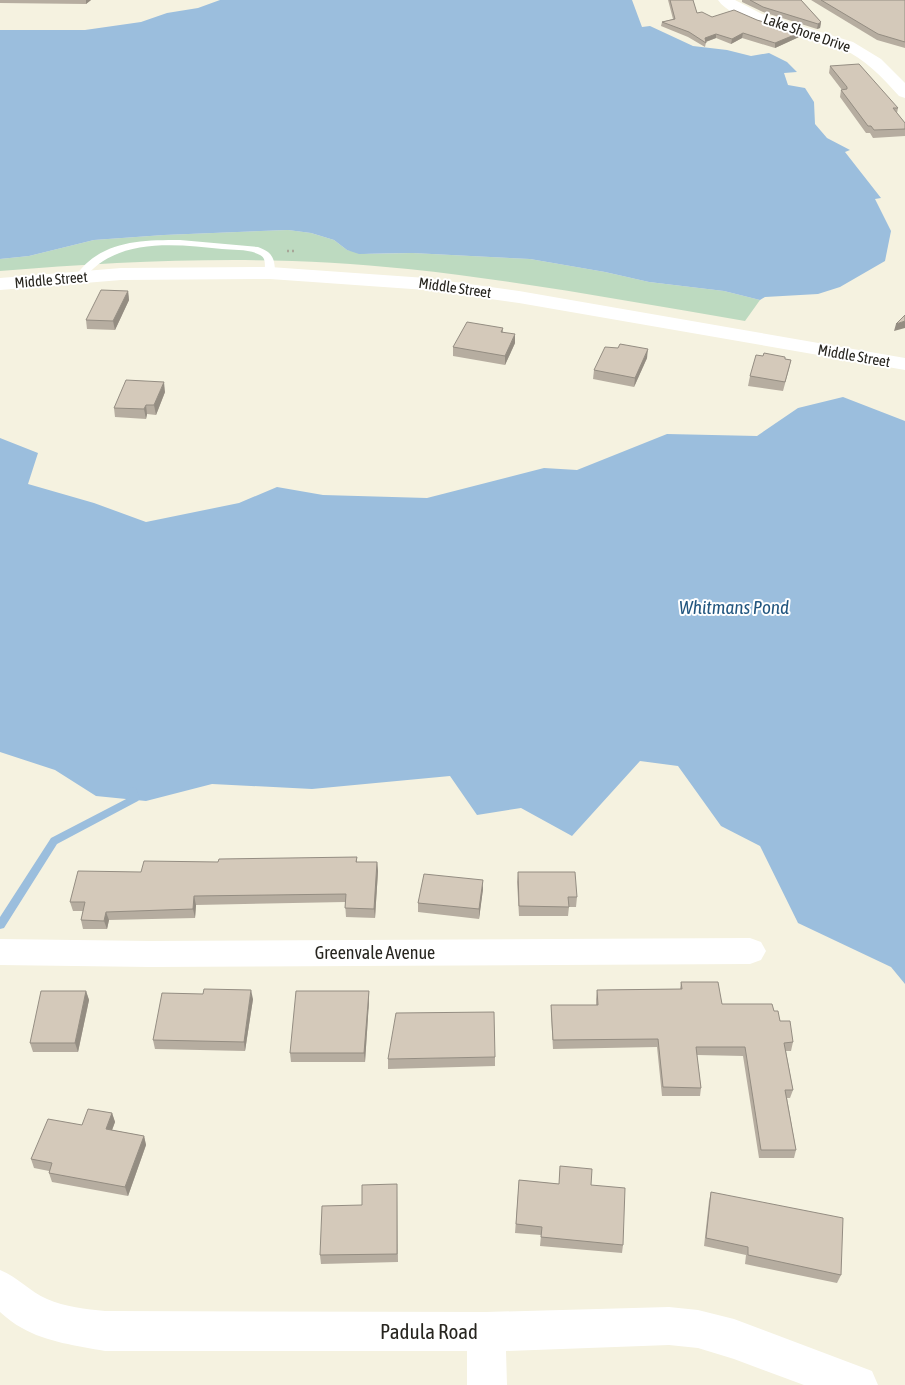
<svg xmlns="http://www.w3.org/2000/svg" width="905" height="1385" font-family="'Asap Condensed',sans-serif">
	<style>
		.green { fill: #bddac0 }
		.water { fill: #9bbedd }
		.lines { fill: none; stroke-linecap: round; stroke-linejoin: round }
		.stream { fill: #9bbedd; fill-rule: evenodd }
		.path { stroke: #a8a698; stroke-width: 2.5; stroke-dasharray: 2 3; stroke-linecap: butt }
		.lane { fill: #fff; fill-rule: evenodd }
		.street { fill: #fff; fill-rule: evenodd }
		.secondary { fill: #fff; fill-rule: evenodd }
		.wall { fill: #b6ada0 }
		.shaded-wall { fill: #948d82 }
		.building { fill: #d4c9ba; stroke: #948d82 }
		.labels { text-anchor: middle; stroke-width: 4; stroke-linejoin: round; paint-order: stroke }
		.far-street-label { font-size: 15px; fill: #27251f; stroke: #fff }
		.street-label { font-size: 18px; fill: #27251f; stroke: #fff }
		.water-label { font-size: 19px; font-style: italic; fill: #22567f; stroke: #fff }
		.near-street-label { font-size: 21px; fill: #27251f; stroke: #fff }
	</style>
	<rect width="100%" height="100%" fill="#f5f2e0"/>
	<path class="green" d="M288,230L311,233L334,240L347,250L369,254L412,253L530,259L605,272L649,282L724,291L760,300L745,321C633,302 521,281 408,269C272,254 136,260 0,271V259L29,256L94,240L164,235Z"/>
	<g class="water">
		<path d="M220,0H632L642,27L650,26L693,46L727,50L751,56L769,53L787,62L797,72L784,73L788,85L805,88L814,102L815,124L827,138L850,150L845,152L881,198L875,199L891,231L885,261L840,287L818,294L765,297L760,300L724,291L649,282L605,272L530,259L412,253L359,254L347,250L334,240L311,233L288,230L164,235L94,240L29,256L0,259V30H85L141,22L167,13L198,8Z"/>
		<path d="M843,397L905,421V984L891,967L798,923L760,846L721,826L678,766L640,761L572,836L521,808L477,815L450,776L312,789L212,784L146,801L96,796L55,770L0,752V438L38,453L28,484L94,503L146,522L239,503L277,487L323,495L427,498L544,468L577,470L667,434L757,436L798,408Z"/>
	</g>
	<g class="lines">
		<path class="stream" d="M133,787L136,788L140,799L138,801L57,844L4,928L0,929V917L51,838L130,797L128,790L130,788Z"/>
		<path class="path" d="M287,251H296"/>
		<path class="lane" d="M180,240L258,247C272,252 275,258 275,273L270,276L266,275C263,268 268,259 260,255C250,249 233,250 222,249C175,244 115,237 83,280H75L74,278C99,241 138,240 180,240Z"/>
		<g class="street">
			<path d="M718,0H735L762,14L853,42L881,59L905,83V98L899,96C882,77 865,59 841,48C811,36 735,25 718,0Z"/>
			<path d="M750,938L761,942L766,951L761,960L750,964L150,967L0,965V939L150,941Z"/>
			<path d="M0,1270C18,1277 30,1292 47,1299C65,1307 86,1309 105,1311L486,1312L669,1307L698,1310L734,1319L872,1371L878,1385H804L734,1359L698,1348L669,1345L506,1351L507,1385H467V1351H105C78,1346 46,1342 22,1328C14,1324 7,1318 0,1312Z"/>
		</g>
		<path class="secondary" d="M270,267L426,278L519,291L905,358V370L519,303L426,290L270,279L121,280L0,290V278L121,268Z"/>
	</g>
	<g class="wall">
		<path d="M0,0H91L86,4L0,3Z"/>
		<path d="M668,0H693L697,13L712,17L757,20L799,33V37L775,48L742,38L731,44L716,38L706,42L705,47L688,37L661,26L662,22L673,19Z"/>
		<path d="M742,0H801L821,22L820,28L817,29L763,12L742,2Z"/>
		<path d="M811,0H905V48L877,40Z"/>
		<path d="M830,66L898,108L897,113L905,123V136L873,138L870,133H866L840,97L841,90H842L829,73Z"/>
		<path d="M128,291L129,300L115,330L87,329L86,320Z"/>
		<path d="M503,328V332L515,343L505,365L453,356V347Z"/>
		<path d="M647,358L634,387L593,379L594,370Z"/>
		<path d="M785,359L791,360L789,369L783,391L748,386L750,376Z"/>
		<path d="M165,392L156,415L147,414L146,419L115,417L114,408Z"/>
		<path d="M357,857V862H377L378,871L375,918L346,917L345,902L196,905L195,918L109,920L107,929H83L81,920L83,911H73L70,902L141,872L218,862Z"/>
		<path d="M518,872L577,897L576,907H569L568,916H519L517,882Z"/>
		<path d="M483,889L479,919L418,912V903Z"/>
		<path d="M681,982L722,1004L774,1011L793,1042L791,1051H786L793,1090L790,1098H787L796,1150L794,1158H759L743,1056L697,1055L701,1088L700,1096H662L657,1047L553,1049L551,1014V1005H596V999L597,990L680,989Z"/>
		<path d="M86,991L89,1000L78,1052H33L30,1043Z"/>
		<path d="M369,991V1001L365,1062H291L290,1053Z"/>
		<path d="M253,999L245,1051L155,1049L153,1040Z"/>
		<path d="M495,1057V1066L388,1069V1059Z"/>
		<path d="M112,1113L115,1122L112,1130L144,1136L146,1145L128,1196L52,1182L49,1173V1171L34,1168L31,1159L82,1125Z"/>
		<path d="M519,1180L559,1184L591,1185L623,1245L622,1253L540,1246L541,1235L515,1233Z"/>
		<path d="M397,1184L398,1262L321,1264L320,1255L362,1205Z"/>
		<path d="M711,1192L841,1275L837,1283L745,1264L746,1255L704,1246L709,1201Z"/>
	</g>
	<g class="shaded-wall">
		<path d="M86,0H91L86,4Z"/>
		<path d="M821,22L820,28L817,29L818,24Z"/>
		<path d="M743,33L742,38L731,44L732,39Z"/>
		<path d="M799,33V37L775,48V43Z"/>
		<path d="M716,34V38L705,42V38Z"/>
		<path d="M128,291L129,300L115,330L113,321Z"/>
		<path d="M905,321V328L894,331L896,324Z"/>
		<path d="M515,334V343L505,365V356Z"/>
		<path d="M648,349L647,358L634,387L635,378Z"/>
		<path d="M164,382L165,392L156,415L154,405Z"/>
		<path d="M146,405L147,414L146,419L144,409Z"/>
		<path d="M377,862L378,871L375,918L374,909Z"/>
		<path d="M483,880V889L479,919V909Z"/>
		<path d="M194,896L196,905L195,918L193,909Z"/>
		<path d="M106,912L109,920L107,929L104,921Z"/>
		<path d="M251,990L253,999L245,1051L244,1042Z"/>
		<path d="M86,991L89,1000L78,1052L75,1043Z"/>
		<path d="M369,991V1001L365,1062L364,1053Z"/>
		<path d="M112,1113L115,1122L109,1138L106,1129Z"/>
		<path d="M144,1136L146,1145L128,1196L125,1187Z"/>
	</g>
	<g class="building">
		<path d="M670,0H693L697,13L702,12L712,17L734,10L757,20L799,33L775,43L743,33L732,39L716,34L705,38L706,43L689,32L662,22L675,19Z"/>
		<path d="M750,0H801L821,22L818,24L763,7Z"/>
		<path d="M821,0H905V42L878,34Z"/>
		<path d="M859,64L898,108H893L905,123V129L874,130L871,126H868L841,90L847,89V87L830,66Z"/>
		<path d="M101,290L128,291L113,321L86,320Z"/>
		<path d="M905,315V321L896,324Z"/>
		<path d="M467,322L503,328L501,332L515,334L505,356L453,347Z"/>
		<path d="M620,344L648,349L635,378L594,370L605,347L618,348Z"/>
		<path d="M764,353L785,357V359L791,360L785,382L750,376L756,355L763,356Z"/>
		<path d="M126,380L164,382L154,405H146L144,409L114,408Z"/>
		<path d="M357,857L356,862H377L374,909L345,908L346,894L194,896L193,909L106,912L104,921L81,920L85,902H70L78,871L141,872L144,861L218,862L219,859Z"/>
		<path d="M518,872H575L577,897H568L569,907L519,906Z"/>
		<path d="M424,874L483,880L479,909L418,903Z"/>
		<path d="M681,982H718L722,1004H772L774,1011H778L780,1021H790L793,1042L784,1043L793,1090H785L796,1150H761L745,1047H696L701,1088L663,1087L658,1039L553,1040L551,1005H598L597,990L682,989Z"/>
		<path d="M204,989L251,990L244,1042L153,1040L162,993L203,994Z"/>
		<path d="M41,991H86L75,1043H30Z"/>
		<path d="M296,991H369L364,1053H290Z"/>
		<path d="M494,1012L495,1057L388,1059L396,1013Z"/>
		<path d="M88,1109L112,1113L106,1129L144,1136L125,1187L49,1173L52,1163L31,1159L48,1119L82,1125Z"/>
		<path d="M560,1166L592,1169L591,1185L625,1188L623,1245L541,1237L542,1227L516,1224L519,1180L559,1184Z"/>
		<path d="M397,1184V1254L320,1255L322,1206L362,1205V1185Z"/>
		<path d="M711,1192L843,1218L841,1275L748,1255V1247L706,1238Z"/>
	</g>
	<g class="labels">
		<g class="far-street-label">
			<text transform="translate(807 33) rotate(19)" y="5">Lake Shore Drive</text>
			<text transform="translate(51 280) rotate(-5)" y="5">Middle Street</text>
			<text transform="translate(455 288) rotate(8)" y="5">Middle Street</text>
			<text transform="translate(854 356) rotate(10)" y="5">Middle Street</text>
		</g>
		<g class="street-label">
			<text x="375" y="959">Greenvale Avenue</text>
		</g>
		<g class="water-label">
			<text x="734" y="614">Whitmans Pond</text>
		</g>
		<g class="near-street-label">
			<text x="429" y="1339">Padula Road</text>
		</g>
	</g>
</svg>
